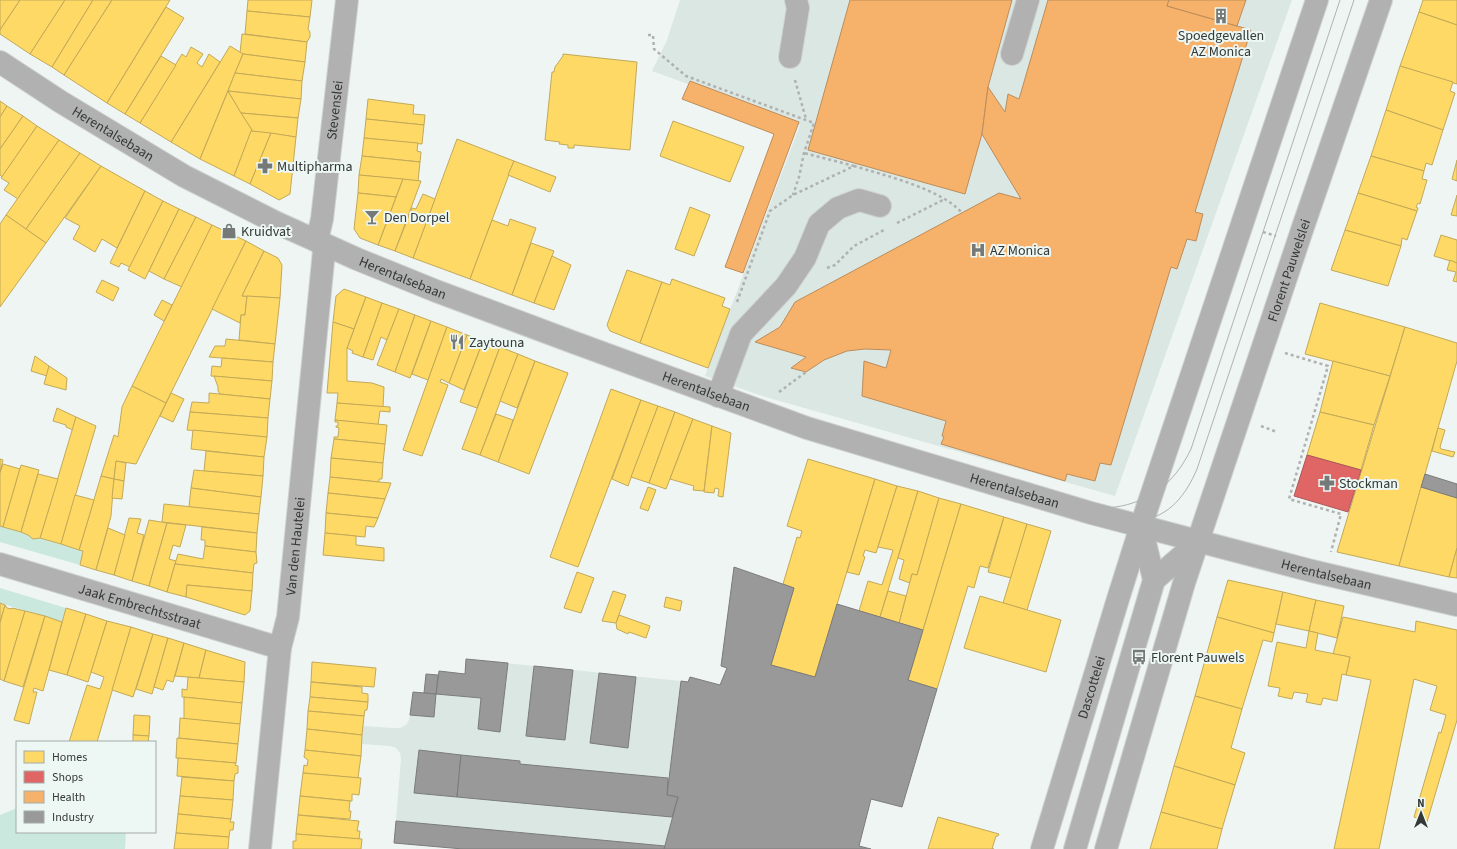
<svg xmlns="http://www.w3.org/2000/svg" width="1457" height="849" font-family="'Source Sans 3',sans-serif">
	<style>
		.built { fill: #dae7e3 }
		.green { fill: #cae8de }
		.homes { fill: #ffd966; stroke: #c2a958 }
		.shops { fill: #e06666; stroke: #ac5858 }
		.health { fill: #f6b26b; stroke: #bc8d5b }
		.industry { fill: #999; stroke: #7b7c7b }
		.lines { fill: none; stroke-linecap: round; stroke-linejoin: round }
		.minor-casing { stroke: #ced2d1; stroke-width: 24 }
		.path { stroke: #b0b1b1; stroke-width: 2.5; stroke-dasharray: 3 3; stroke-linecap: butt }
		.minor { stroke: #b1b1b1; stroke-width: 22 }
		.tram { stroke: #afb2b2; stroke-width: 1 }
		.labels { text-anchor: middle; stroke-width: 4; stroke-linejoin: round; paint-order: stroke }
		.poi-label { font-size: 14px; fill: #343836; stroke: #edf7f4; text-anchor: start }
		.street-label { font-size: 14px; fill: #343836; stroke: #edf7f4 }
	</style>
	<rect width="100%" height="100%" fill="#eff5f3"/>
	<g class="built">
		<path d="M680,0H1292L1115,496L762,396L705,376L800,125L652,71L667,40Z"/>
		<path d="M466,659L681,681L667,795L678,797L664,849H463L394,843L401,759L400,753L396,748L390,746L361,744L363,726L393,728H400L406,725L409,720L413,692L436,694L439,671L465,674Z"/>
	</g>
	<g class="green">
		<path d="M0,526L83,551L80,565L0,542Z"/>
		<path d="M0,588L66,608L62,622L0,603Z"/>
		<path d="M17,808V832H126L125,849H0V815Z"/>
	</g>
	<g class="homes">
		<path d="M0,0H20L0,30Z"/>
		<path d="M20,0H65L30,54L0,34V30Z"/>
		<path d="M65,0H93L52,67L30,54Z"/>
		<path d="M93,0H112L64,75L52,67Z"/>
		<path d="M112,0H170L107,103L64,75Z"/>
		<path d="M248,0H312L310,17L247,11Z"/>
		<path d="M1423,0H1457V25L1419,12Z"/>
		<path d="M166,7L184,18L125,114L107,103Z"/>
		<path d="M247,11L310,17L308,29L310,32V37L307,42L245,34Z"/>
		<path d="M1419,12L1457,25V84L1400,66Z"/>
		<path d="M242,34L307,42L305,62L243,54L240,53Z"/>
		<path d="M230,46L243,54L200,159L171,142Z"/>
		<path d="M191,47L203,54L197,63L202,67L209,54L220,62L171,142L140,123L182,54L186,57Z"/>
		<path d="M243,54L305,62L302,81L235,73Z"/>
		<path d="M563,54L637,62L630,150L574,145V148H568V145L559,144L560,142L545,140L552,72H554L555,67L563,56Z"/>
		<path d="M161,56L176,65L140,123L125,114Z"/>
		<path d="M1400,66L1453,82L1450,91L1455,93L1443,130L1386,110Z"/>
		<path d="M235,73L302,81L301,99L228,91Z"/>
		<path d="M228,91L252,130L234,176L200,159Z"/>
		<path d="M228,91L301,99L298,118L241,113Z"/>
		<path d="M368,99L414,105L413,114L425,115L424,125L366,119Z"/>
		<path d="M0,101L7,106L0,117Z"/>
		<path d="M7,106L23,116L0,149V117Z"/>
		<path d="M1386,110L1443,130L1432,165L1426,163L1424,171L1371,156Z"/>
		<path d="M241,113L298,118L296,137L251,131L252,130Z"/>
		<path d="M23,116L37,126L2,177L0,175V149Z"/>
		<path d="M366,119L424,125L422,144L364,138Z"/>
		<path d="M673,121L744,147L730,182L660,156Z"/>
		<path d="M37,126L59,140L18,199L4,190L9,183L1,178Z"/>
		<path d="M251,131L271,133L250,184L234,176Z"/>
		<path d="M271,133L296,137L290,194L279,200L250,184Z"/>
		<path d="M364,138L418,143L417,151L421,152L420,162L362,156Z"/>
		<path d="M457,139L514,161L470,279L413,258Z"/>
		<path d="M59,140L80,153L26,229L6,215Z"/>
		<path d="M80,153L101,166L46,243L26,229Z"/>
		<path d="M362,156L420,162L418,181L359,175Z"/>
		<path d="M1371,156L1424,171L1422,179L1427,180L1420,204L1418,203L1416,207L1418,208L1417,211L1358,193Z"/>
		<path d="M1457,160V181L1452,179Z"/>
		<path d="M514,161L556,177L550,192L508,175Z"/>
		<path d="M101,166L145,191L117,248L102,239L95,252L73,239L80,226L65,218Z"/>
		<path d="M359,175L403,179L396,197L358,193Z"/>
		<path d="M403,179L421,181L395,251L378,245Z"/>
		<path d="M145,191L163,201L130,267L121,263L119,267L110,263Z"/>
		<path d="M358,193L396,197L378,245L360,238L354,229Z"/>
		<path d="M1358,193L1417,211L1407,240L1402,238L1401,246L1345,230Z"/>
		<path d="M423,194L435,199L413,258L395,251L412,208L416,209Z"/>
		<path d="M1457,195V216L1451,215Z"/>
		<path d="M163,201L179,209L145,279L128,270Z"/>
		<path d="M690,207L710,215L694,256L675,249Z"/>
		<path d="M179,209L196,217L164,279L149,271Z"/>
		<path d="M6,215L46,243L0,307V224Z"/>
		<path d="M196,217L212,225L182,287L164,279Z"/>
		<path d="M510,219L536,228L512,295L470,279L492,220L508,226Z"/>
		<path d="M212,225L246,241L166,403L132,386Z"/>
		<path d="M1345,230L1401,246L1388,286L1331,270Z"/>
		<path d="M1441,235L1457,240V263L1434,256Z"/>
		<path d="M246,241L264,251L242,296H247L245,315H241L240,323L212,309Z"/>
		<path d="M531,243L554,251L534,303L512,295Z"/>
		<path d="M264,251L278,258L282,265L280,298L242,296Z"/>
		<path d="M552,256L571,265L554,310L534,303Z"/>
		<path d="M1450,260L1457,263V282L1453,281L1456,272L1447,270Z"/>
		<path d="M627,270L662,282L640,343L610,331L607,325Z"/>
		<path d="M672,279L725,298L722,306L730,309L708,368L640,343L662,282L670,285Z"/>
		<path d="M102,280L119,288L113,301L96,292Z"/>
		<path d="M344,289L366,297L354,329L333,322L336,296Z"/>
		<path d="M247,296L280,298L275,344L239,340L241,315H245Z"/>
		<path d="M366,297L382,303L363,357L352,353L353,351L347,348Z"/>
		<path d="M162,300L172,305L164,321L154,315Z"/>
		<path d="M382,303L399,309L387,340L381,337L373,360L363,357Z"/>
		<path d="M1320,303L1405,327L1390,376L1305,354Z"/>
		<path d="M399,309L415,315L395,372L377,365Z"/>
		<path d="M415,315L431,321L410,378L395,372Z"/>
		<path d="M431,321L447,327L428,380L412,374Z"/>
		<path d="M333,322L354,329L347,348V381L372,383L384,387L383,407L337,403L338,393H327Z"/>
		<path d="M447,327L467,335L449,383L441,379L440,382L448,385L422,456L403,450Z"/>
		<path d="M1405,327L1457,343V361L1399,566L1337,552Z"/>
		<path d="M467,335L483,341L464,390L449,383Z"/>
		<path d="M226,339L275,344L273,362L209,357L215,346H225Z"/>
		<path d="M483,341L500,347L477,408L460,402Z"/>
		<path d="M500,347L518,354L480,455L462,449Z"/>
		<path d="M518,354L535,361L517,408L500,401Z"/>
		<path d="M35,356L49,366L47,376L31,371Z"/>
		<path d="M222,358L273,362L272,381L211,376L212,366L221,367Z"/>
		<path d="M535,361L568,373L529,474L498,462Z"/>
		<path d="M1333,361L1390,376L1374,425L1320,412Z"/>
		<path d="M49,366L67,378L66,390L44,384Z"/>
		<path d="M214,376L272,381L270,399L220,394L218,391V387Z"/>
		<path d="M132,386L166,403L136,464L116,461L114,479L101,476L114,435L118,437L122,407Z"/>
		<path d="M611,389L641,400L578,567L550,557Z"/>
		<path d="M171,393L184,399L173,422L160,416Z"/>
		<path d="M209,393L270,399L268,418L190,412L192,402L209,403Z"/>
		<path d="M641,400L658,406L628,486L612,479Z"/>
		<path d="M337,403L390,407V412L380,411L378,425L335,420Z"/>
		<path d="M658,406L675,412L649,483L631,477Z"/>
		<path d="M57,408L76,417L73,430L66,427V425L53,421Z"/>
		<path d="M190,412L268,418L267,437L187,430Z"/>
		<path d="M675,412L693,419L666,489L649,483Z"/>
		<path d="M1320,412L1374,425L1361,470L1307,455Z"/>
		<path d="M496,414L513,420L498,462L480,455Z"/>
		<path d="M76,417L96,426L61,544L40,538Z"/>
		<path d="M693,419L712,426L704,491L693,490L694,486L670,479Z"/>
		<path d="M335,420L387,425L385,444L334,439V437H338L339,428L336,427V426H338V422H335Z"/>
		<path d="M712,426L731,433L723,497L718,496L719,489L715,488L714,493L704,492Z"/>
		<path d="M1438,428L1445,430L1440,447L1441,449L1455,452L1453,457L1432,451Z"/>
		<path d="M193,430L267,437L264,457L191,449Z"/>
		<path d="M334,439L385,444L383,463L331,458Z"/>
		<path d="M206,451L264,457L263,476L204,471Z"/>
		<path d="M331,458L383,463L382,479H379V482L330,477Z"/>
		<path d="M0,459L3,460L0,473Z"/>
		<path d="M808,459L875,479L815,677L771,665L794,588L783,584L797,537L800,538L802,531L787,526Z"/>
		<path d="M116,461L126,463L124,481L114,479Z"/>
		<path d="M3,464L20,469L3,527L0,526V473Z"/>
		<path d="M21,465L39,470L21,532L3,527Z"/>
		<path d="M194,470L263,476L261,497L191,488Z"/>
		<path d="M38,474L58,479L40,538L33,539L28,535L21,532Z"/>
		<path d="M101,476L114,479L111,516L96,570L80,565L83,551L79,550Z"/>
		<path d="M330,477L379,482L391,483L385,499L328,493Z"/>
		<path d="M114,479L124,481L122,499L112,498Z"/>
		<path d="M875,479L897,486L876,553L865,550L863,556L865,557L859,575L847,572Z"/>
		<path d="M897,486L918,491L880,617L859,611L868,581L882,585L893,550L878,547Z"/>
		<path d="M648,487L656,490L648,511L640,508Z"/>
		<path d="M1421,487L1457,498V548L1449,577L1399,566Z"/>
		<path d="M191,488L261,497L259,514L189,507Z"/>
		<path d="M918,491L939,498L917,575L912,574L910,583L899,579L904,560L898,558Z"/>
		<path d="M328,493L385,499L378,518L326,513Z"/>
		<path d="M75,495L94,500L79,550L61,544Z"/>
		<path d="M939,498L961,504L923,630L899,623L912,574L917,575Z"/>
		<path d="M164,504L259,514L257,533L162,522Z"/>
		<path d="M961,504L1004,517L988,568L980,566L974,588L968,586L937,689L908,680Z"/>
		<path d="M326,513L378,518L374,527L366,526L365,537L325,533Z"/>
		<path d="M1004,517L1027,524L1011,578L988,572Z"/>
		<path d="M129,518L141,519L137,533L144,535L132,581L114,575Z"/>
		<path d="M149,520L167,523L149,586L132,581Z"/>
		<path d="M167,523L186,525L180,547L173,545L169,559L176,561L167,592L149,586Z"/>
		<path d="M1027,524L1051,531L1027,610L1003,603Z"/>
		<path d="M202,527L257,533L256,552L205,546V540H201Z"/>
		<path d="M108,528L125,535L114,575L96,570Z"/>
		<path d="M325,533L356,536V545L384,548V561L323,555Z"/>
		<path d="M205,546L256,552L257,563L254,564L253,573L175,564L178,554L203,559Z"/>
		<path d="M1457,548V578L1449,577Z"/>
		<path d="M175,564L253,573L252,591L187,585L186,597L167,592Z"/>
		<path d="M577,572L594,578L581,613L564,608Z"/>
		<path d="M1228,580L1283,592L1274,633L1217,617Z"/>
		<path d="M187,585L252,591L250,611L245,615L186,597Z"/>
		<path d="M613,591L626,595L616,623L602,621Z"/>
		<path d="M888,591L906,596L899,623L880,617Z"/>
		<path d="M1283,592L1316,600L1309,631L1276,624Z"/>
		<path d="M980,596L1061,620L1046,672L964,648Z"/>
		<path d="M666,597L682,601L680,611L664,607Z"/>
		<path d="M1316,600L1344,606L1337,638L1309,631Z"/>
		<path d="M0,603L5,605L0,623Z"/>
		<path d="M5,605L7,608L12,609V608L25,611L4,681L0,679V623Z"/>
		<path d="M66,608L86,614L67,675L49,670Z"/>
		<path d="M25,611L45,616L23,687L4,681Z"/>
		<path d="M86,614L107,621L88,682L67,675Z"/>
		<path d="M619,615L650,626L646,638L629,632L628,634L617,629L616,623Z"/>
		<path d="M45,616L62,622L43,691L34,688L33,692H37L29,724L14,720Z"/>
		<path d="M1217,617L1274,633L1272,642L1263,640L1242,709L1195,696Z"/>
		<path d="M1343,617L1415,632L1416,621L1457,630V720L1427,822L1414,817L1439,732L1441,733L1446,715L1430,710L1437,686L1414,679L1379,849H1334L1371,680L1346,675L1350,657L1333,654Z"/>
		<path d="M107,621L131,627L97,742H69L87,685L100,689L104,677L91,672Z"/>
		<path d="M131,627L153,634L133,697L112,690Z"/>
		<path d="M1309,631L1318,633L1315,650L1350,657L1346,675L1342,674L1337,701L1323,698L1321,705L1306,702L1308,694L1294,692L1292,699L1278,696L1280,688L1268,686L1277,642L1306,648Z"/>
		<path d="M153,634L168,638L152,694L136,689Z"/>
		<path d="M168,638L184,643L173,682L167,680L163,690L154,687Z"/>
		<path d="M184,643L206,650L199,678L175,676Z"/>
		<path d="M206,650L245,662L244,682L199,678Z"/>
		<path d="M312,662L376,668L374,687L311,682Z"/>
		<path d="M188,677L244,682L242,703L182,697V689L187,690Z"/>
		<path d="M311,682L362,687V693L368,694V702L310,697Z"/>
		<path d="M1195,696L1242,709L1231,748L1245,753L1235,785L1174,766Z"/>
		<path d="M184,697L242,703L240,724L184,719Z"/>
		<path d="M310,697L368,702L367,710H365L364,716L308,711Z"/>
		<path d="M308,711L364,716L362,735L307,729Z"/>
		<path d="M134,715L150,716L149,736L133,735Z"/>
		<path d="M180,718L240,724L238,744L179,738Z"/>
		<path d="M307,729L362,735L361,756L305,750Z"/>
		<path d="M133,735L149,736L148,742H133Z"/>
		<path d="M177,738L238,744L236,763L176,758Z"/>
		<path d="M305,750L361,756L358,778L303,773L304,765L307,766L308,760L304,757Z"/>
		<path d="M178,758L236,763L235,765L238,766V773L235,774L234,781L177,776Z"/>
		<path d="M1174,766L1235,785L1222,829L1161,812Z"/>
		<path d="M303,773L361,778L359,795L352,794V801L300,796Z"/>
		<path d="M182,777L234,781L233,800L180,796Z"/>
		<path d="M180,796L233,800L231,819L178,814Z"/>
		<path d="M300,796L350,801L349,811H351L350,819L298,815Z"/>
		<path d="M1161,812L1222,829L1217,849H1150Z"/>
		<path d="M178,814L231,819L230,822H234L233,830H230L229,837L176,833Z"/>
		<path d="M298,815L359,821L357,831H360L359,839L296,834Z"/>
		<path d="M938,817L999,834L998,836H996L992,849H994H928Z"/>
		<path d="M176,833L229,837L228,849H174Z"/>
		<path d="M296,834L362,839L361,849H293V841H296Z"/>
	</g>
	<path class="shops" d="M1307,455L1361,470L1348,512L1294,496Z"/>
	<g class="health">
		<path d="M850,0H1012L988,87L982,134L965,194L808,150Z"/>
		<path d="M1048,0H1169L1167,6L1251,30L1195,212L1203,214L1196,241L1187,239L1177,269L1171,267L1111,465L1100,463L1095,481L1067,474L1065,481L941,444L944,437L942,436L946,421L862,396L864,361L886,368L891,350L865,349L847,351L824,360L806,372L791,368L806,357L755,342L780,327L795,302L999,193L1021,199L982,134L988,87L1005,112L1008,94L1019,99Z"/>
		<path d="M1169,0H1246L1237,26L1167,6Z"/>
		<path d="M690,81L799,122L743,273L725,267L774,134L682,99Z"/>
	</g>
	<g class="industry">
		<path d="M1425,474L1457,484V498L1421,487Z"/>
		<path d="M734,567L794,588L771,665L815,677L837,604L923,630L908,680L937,689L902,807L871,799L859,846L871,849H664L678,797L667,795L681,681L688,682L690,677L720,685L727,668L721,666Z"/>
		<path d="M466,659L508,663L500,732L478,729L481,698L436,694L439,671L465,674Z"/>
		<path d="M534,666L573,670L565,740L526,736Z"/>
		<path d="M599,673L636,677L628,748L590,743Z"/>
		<path d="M426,674L438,675L436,694L424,693Z"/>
		<path d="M413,692L436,694L434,717L410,715Z"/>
		<path d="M419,750L461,755L457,797L414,793Z"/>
		<path d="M461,755L520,761V764L668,778L667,795L678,797L672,817L457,797Z"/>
		<path d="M396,821L665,846L664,849H463L394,843Z"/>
	</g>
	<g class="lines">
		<g class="minor-casing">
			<g id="minor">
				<path d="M1012,54L1028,0"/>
				<path d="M790,57L798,8L796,0"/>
				<path id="s1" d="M0,62L61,102L184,176L277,223L357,259L436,291L570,341L807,428L1091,513L1312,571L1457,605"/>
				<path d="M718,396L741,334L786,286L805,258L819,224L838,208L859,200L880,206"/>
				<path id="s2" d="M0,564L280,648"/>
				<path d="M1154,580L1198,542"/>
				<path id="s3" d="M260,849L280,648L288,617L324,251L318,236L322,219L347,0"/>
				<path id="s4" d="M1042,849L1118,599L1141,526L1317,0"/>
				<path d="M1075,849L1154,580L1141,526"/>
				<path id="s5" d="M1106,849L1184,583L1302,230L1381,0"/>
			</g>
		</g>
		<g class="path">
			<path d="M648,35H653L654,49L686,76L814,123L804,153L799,177L793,195"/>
			<path d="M795,80L806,119"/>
			<path d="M854,166C883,175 942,189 962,213"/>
			<path d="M897,223L945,199"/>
			<path d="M1263,232L1276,236"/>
			<path d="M827,268L835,265L854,246L884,230"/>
			<path d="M737,302L770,211L793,195L854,166L804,153"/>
			<path d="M1285,353L1328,366L1289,499L1341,514L1331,552"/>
			<path d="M779,392L806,372"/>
			<path d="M1261,426L1277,432"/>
		</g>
		<use href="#minor" class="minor"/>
		<g class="tram">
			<path d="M0,55L104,123L187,171L280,218L338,245L438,286L706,386L809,423L1079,503L1244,547"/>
			<path d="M0,69C103,139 211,201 325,252C403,286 483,315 563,344C642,374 722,405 802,432C896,463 992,489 1086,518C1140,528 1174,523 1197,469L1354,0"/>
			<path d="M1107,508C1146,505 1174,485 1191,449L1340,0"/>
		</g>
	</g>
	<defs>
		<g id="building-bare" transform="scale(1.2)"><path d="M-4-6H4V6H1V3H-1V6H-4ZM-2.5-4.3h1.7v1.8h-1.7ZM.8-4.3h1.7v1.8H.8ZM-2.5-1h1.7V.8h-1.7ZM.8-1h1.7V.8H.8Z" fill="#757a78" stroke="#edf7f4" stroke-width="2.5" paint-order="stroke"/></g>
		<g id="pharmacy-bare" transform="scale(1.2)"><path d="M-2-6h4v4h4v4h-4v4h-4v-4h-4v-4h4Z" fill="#757a78" stroke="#edf7f4" stroke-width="2.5" paint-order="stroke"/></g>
		<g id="bar-bare" transform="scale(1.2)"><path d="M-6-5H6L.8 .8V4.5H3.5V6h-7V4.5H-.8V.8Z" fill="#757a78" stroke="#edf7f4" stroke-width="2.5" paint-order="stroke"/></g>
		<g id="shop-bare" transform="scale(1.2)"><path d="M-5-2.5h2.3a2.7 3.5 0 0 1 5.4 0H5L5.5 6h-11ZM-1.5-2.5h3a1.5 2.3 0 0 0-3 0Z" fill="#757a78" stroke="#edf7f4" stroke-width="2.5" paint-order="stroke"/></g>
		<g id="hospital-bare" transform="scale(1.2)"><path d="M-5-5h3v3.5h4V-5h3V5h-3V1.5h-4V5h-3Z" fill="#757a78" stroke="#edf7f4" stroke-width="2.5" paint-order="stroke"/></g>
		<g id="restaurant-bare" transform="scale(1.2)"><path d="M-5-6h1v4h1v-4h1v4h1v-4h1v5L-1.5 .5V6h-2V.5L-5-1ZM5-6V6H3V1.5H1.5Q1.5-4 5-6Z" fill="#757a78" stroke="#edf7f4" stroke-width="2.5" paint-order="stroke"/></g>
		<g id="bus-bare" transform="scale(1.2)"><path d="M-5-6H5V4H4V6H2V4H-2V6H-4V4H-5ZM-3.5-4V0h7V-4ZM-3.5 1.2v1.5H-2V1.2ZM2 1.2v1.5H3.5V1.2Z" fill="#757a78" stroke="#edf7f4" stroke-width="2.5" paint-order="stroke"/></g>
	</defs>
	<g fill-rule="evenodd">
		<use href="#building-bare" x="1221" y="16"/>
		<use href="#pharmacy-bare" x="265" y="166"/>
		<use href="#bar-bare" x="372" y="217"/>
		<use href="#shop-bare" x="229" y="231"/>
		<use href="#hospital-bare" x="978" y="250"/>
		<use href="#restaurant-bare" x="457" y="342"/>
		<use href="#pharmacy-bare" x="1327" y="483"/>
		<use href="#bus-bare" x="1139" y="657"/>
	</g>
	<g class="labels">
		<g class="poi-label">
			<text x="1221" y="40" text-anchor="middle">Spoedgevallen<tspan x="1221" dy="16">AZ Monica</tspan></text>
			<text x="277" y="171">Multipharma</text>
			<text x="384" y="222">Den Dorpel</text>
			<text x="241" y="236">Kruidvat</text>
			<text x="990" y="255">AZ Monica</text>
			<text x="469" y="347">Zaytouna</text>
			<text x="1339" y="488">Stockman</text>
			<text x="1151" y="662">Florent Pauwels</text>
		</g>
		<g class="street-label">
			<text dy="5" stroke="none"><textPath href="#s3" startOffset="745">Stevenslei</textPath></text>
			<text dy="5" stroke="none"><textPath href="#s1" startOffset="134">Herentalsebaan</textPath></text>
			<text dy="5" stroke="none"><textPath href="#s5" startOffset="607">Florent Pauwelslei</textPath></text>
			<text dy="5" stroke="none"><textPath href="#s1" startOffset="458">Herentalsebaan</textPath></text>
			<text dy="5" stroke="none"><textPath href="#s1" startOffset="782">Herentalsebaan</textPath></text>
			<text dy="5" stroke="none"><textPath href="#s1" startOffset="1106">Herentalsebaan</textPath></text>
			<text dy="5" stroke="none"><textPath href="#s3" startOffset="305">Van den Hautelei</textPath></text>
			<text dy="5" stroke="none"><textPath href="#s1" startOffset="1429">Herentalsebaan</textPath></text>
			<text dy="5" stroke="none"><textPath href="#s2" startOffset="146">Jaak Embrechtsstraat</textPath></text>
			<text dy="5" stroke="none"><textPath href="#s4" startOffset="169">Dascottelei</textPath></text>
		</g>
	</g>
	<rect x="16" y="741" width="140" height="92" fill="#edf7f4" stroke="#a3aba8"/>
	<rect x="24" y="751" width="20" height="12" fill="#ffd966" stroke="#a3aba8"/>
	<text x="52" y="761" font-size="12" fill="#343836">Homes</text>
	<rect x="24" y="771" width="20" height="12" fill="#e06666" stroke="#a3aba8"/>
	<text x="52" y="781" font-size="12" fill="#343836">Shops</text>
	<rect x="24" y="791" width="20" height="12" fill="#f6b26b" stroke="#a3aba8"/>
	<text x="52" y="801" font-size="12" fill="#343836">Health</text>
	<rect x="24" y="811" width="20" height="12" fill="#999999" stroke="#a3aba8"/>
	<text x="52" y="821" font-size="12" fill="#343836">Industry</text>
	<g transform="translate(1421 813)" stroke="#edf7f4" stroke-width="3" paint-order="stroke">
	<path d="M0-3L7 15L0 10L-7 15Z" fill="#343836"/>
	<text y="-6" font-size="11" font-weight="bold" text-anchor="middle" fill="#343836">N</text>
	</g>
</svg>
